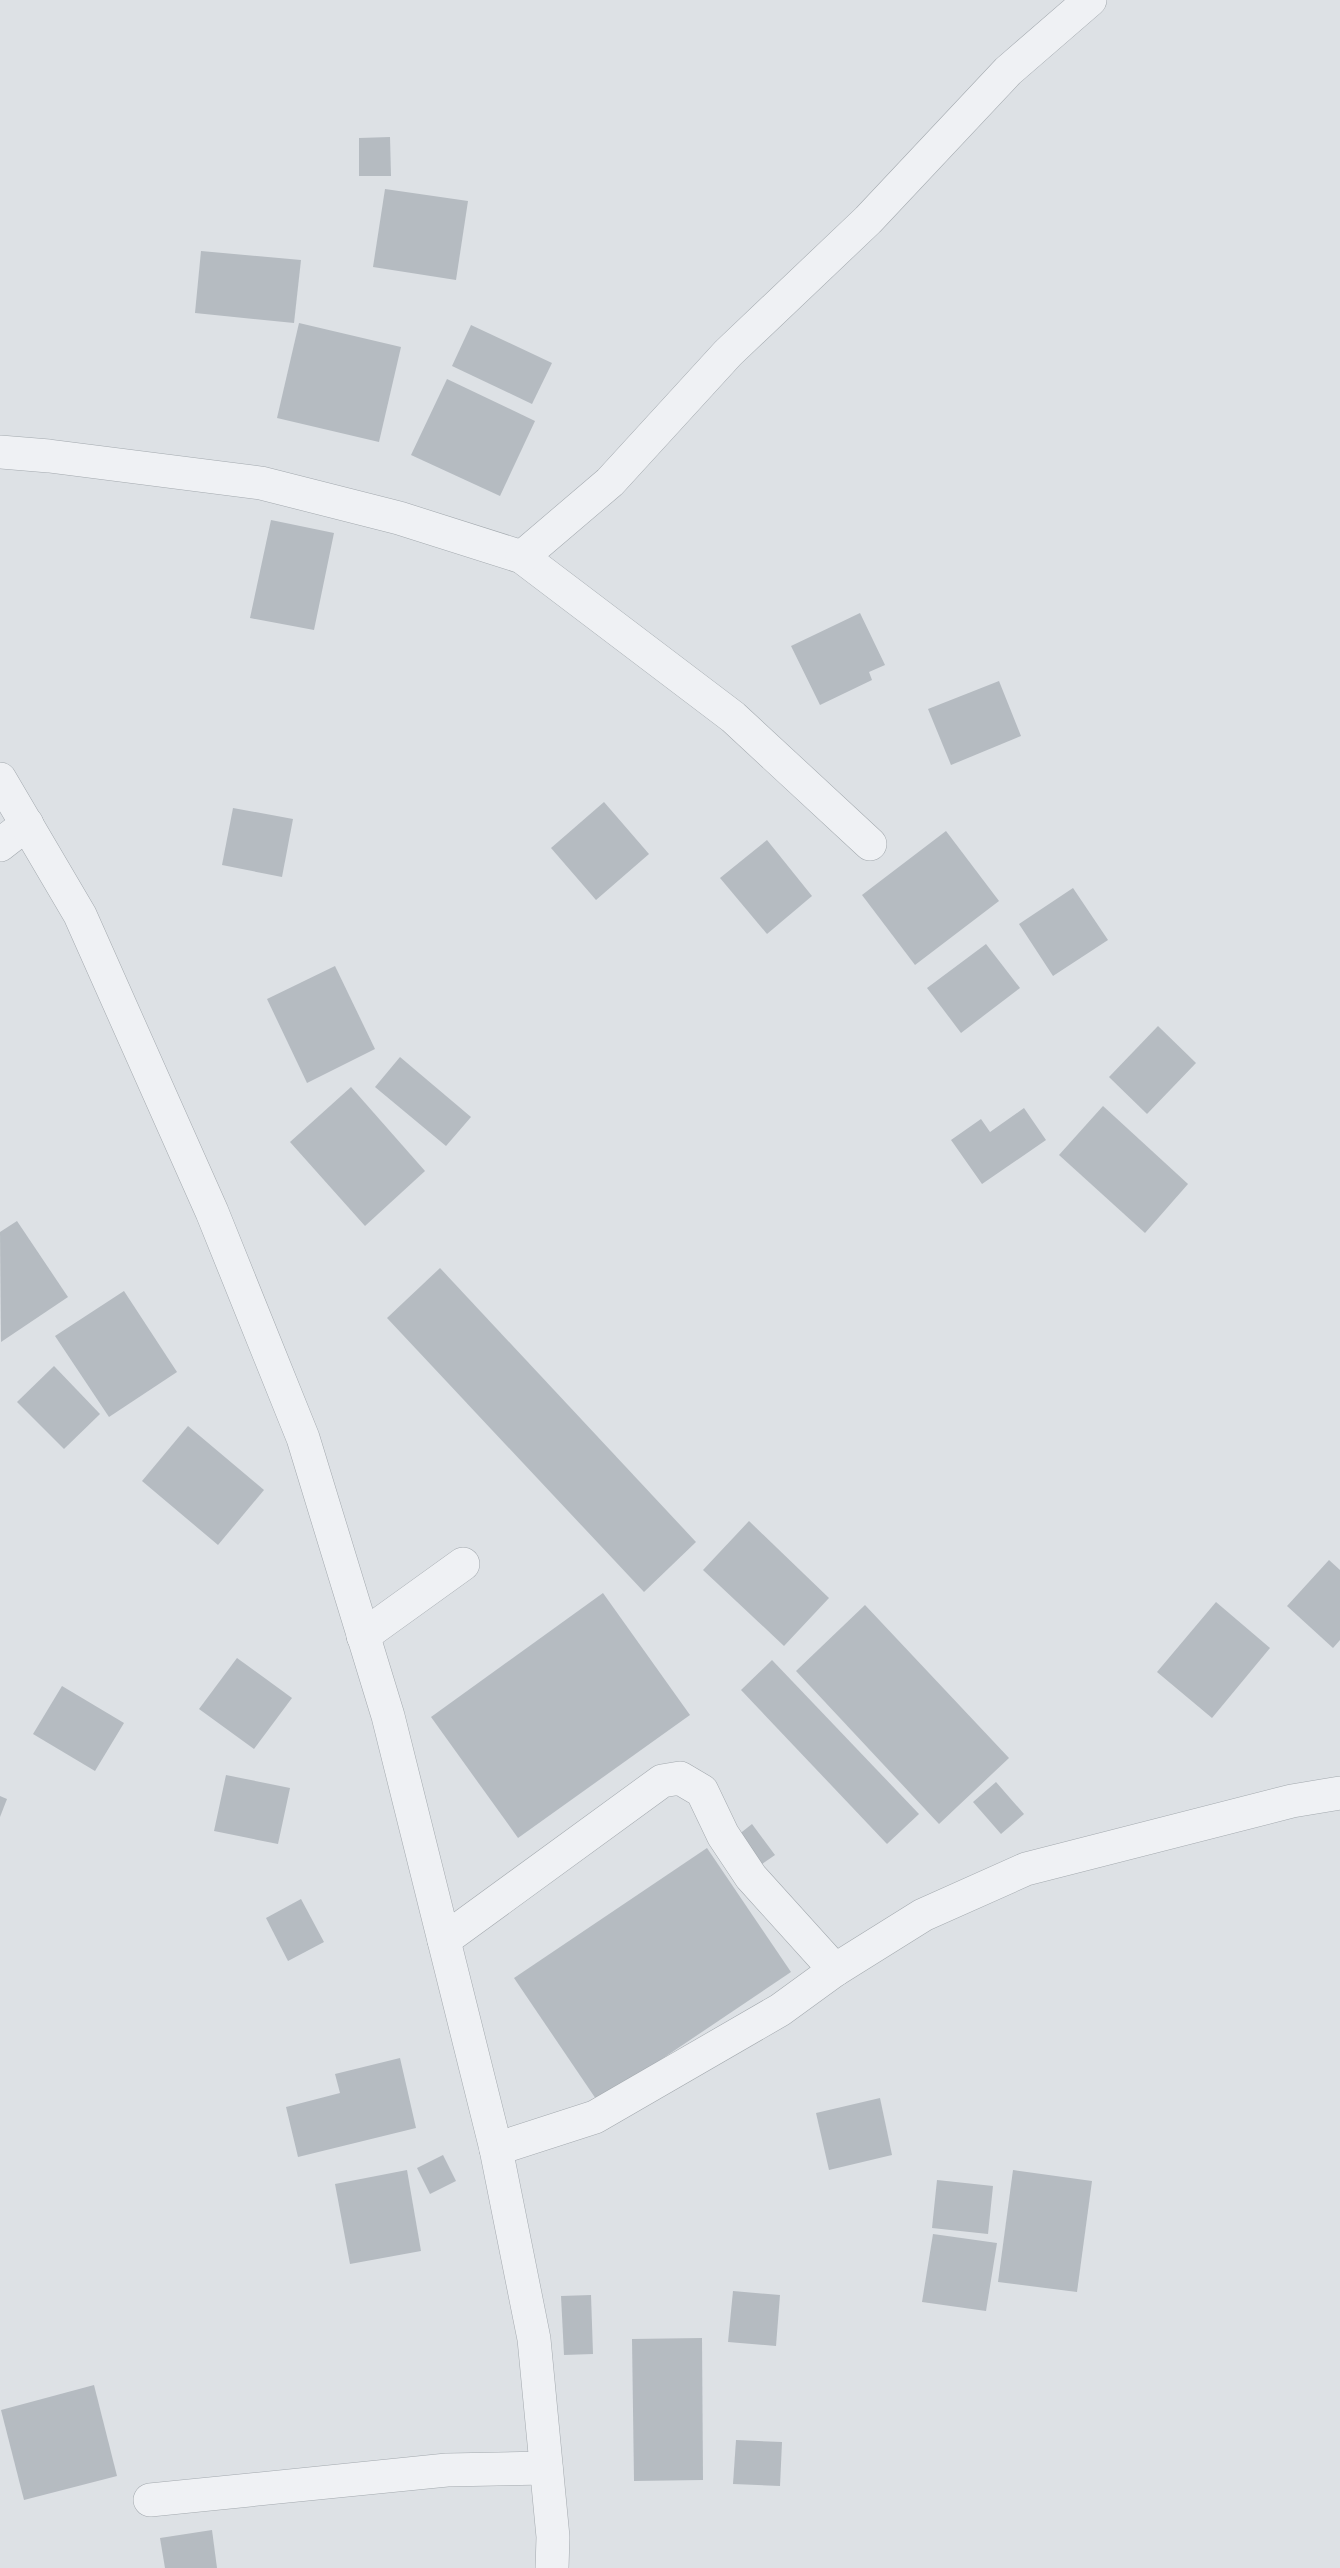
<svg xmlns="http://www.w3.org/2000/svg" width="1340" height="2568" font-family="'Public Sans',sans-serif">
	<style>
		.building { fill: #b5bbc1 }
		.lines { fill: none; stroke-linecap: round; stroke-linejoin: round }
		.minor-casing { stroke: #a3a9ae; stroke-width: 34 }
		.tertiary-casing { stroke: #a3a9ae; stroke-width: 34 }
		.minor { stroke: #eff1f4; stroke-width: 33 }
		.tertiary { stroke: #eff1f4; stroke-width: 33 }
	</style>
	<rect width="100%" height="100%" fill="#dde1e5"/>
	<g class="building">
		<path d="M390,137L391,176H359V138Z"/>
		<path d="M385,189L468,201L456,280L373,267Z"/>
		<path d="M201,251L301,260L294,323L195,313Z"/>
		<path d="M299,323L401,347L379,442L277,418Z"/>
		<path d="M471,325L552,363L532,404L452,366Z"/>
		<path d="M447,379L535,421L500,496L411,455Z"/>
		<path d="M271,520L334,533L314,630L250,618Z"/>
		<path d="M860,613L885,665L869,672L872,680L820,705L791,646Z"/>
		<path d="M999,681L1021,736L951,765L928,709Z"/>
		<path d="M604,802L649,854L596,900L551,848Z"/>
		<path d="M233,808L293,819L282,877L222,865Z"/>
		<path d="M946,831L999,901L915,965L862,895Z"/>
		<path d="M767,840L812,896L767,934L720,878Z"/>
		<path d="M1073,888L1108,940L1053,976L1019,924Z"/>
		<path d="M986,944L1020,988L961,1033L927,988Z"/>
		<path d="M335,966L375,1049L307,1083L267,999Z"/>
		<path d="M1158,1026L1196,1063L1147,1114L1109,1077Z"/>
		<path d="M400,1057L471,1117L446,1146L375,1087Z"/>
		<path d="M351,1087L425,1171L365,1226L290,1142Z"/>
		<path d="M1103,1106L1188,1184L1145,1233L1059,1155Z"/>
		<path d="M1024,1108L1046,1140L982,1184L951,1140L981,1119L990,1132Z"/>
		<path d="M17,1221L68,1297L1,1342L0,1232Z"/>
		<path d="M440,1268L696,1542L644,1592L387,1318Z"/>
		<path d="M124,1291L177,1372L109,1417L55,1336Z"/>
		<path d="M54,1366L100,1414L64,1449L17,1402Z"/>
		<path d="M188,1426L264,1490L218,1545L142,1481Z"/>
		<path d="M749,1521L829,1598L784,1646L703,1570Z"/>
		<path d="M1329,1560L1340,1570V1640L1333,1648L1287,1606Z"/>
		<path d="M603,1593L690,1715L518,1838L431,1717Z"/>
		<path d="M1216,1602L1270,1648L1212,1718L1157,1672Z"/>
		<path d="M865,1605L1009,1758L939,1824L796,1671Z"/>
		<path d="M237,1658L292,1698L254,1749L199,1709Z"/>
		<path d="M772,1660L919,1814L887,1844L741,1690Z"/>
		<path d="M62,1686L124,1723L95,1771L33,1734Z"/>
		<path d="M226,1775L290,1788L278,1844L214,1831Z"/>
		<path d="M996,1782L1024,1814L1001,1834L973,1802Z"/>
		<path d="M0,1796L7,1799L0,1817Z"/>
		<path d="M752,1824L775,1855L755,1869L733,1839Z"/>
		<path d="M707,1848L791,1972L598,2102L514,1978Z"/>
		<path d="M301,1899L324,1942L288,1961L266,1918Z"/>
		<path d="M400,2058L416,2128L298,2157L286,2107L340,2093L335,2074Z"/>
		<path d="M880,2098L892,2155L829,2170L816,2113Z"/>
		<path d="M443,2155L456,2181L430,2194L417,2168Z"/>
		<path d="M407,2170L421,2251L350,2264L335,2184Z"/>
		<path d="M1013,2170L1092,2181L1077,2292L998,2282Z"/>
		<path d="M937,2180L993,2186L988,2234L932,2228Z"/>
		<path d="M933,2234L997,2243L986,2311L922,2302Z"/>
		<path d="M733,2291L780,2295L776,2346L728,2342Z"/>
		<path d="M591,2295L593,2354L564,2355L561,2296Z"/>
		<path d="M702,2338L703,2480L634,2481L632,2339Z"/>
		<path d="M94,2385L117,2476L24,2500L1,2410Z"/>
		<path d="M736,2440L782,2442L780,2486L733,2484Z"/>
		<path d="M212,2530L217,2568H165L160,2538Z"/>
	</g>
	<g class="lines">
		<g class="minor-casing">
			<g id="minor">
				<path d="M0,452L49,456L261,483L399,518L522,557L733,717L870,844"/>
				<path d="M522,557L610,482L728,353L868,220L1008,71L1090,0"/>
				<path d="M0,845L27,824"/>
				<path d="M363,1636L463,1564"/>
				<path d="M444,1940L662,1781L680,1778L702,1791L723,1835L751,1877L835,1970"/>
				<path d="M496,2149L595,2117L780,2010L835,1970L923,1915L1026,1869L1292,1801L1340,1793"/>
				<path d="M150,2500L447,2470L546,2468"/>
			</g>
		</g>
		<g class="tertiary-casing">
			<path id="tertiary" d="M0,779L80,915L212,1212L303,1438L388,1716L496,2149L534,2339L553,2537L552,2568"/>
		</g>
		<use href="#minor" class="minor"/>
		<use href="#tertiary" class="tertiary"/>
	</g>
</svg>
